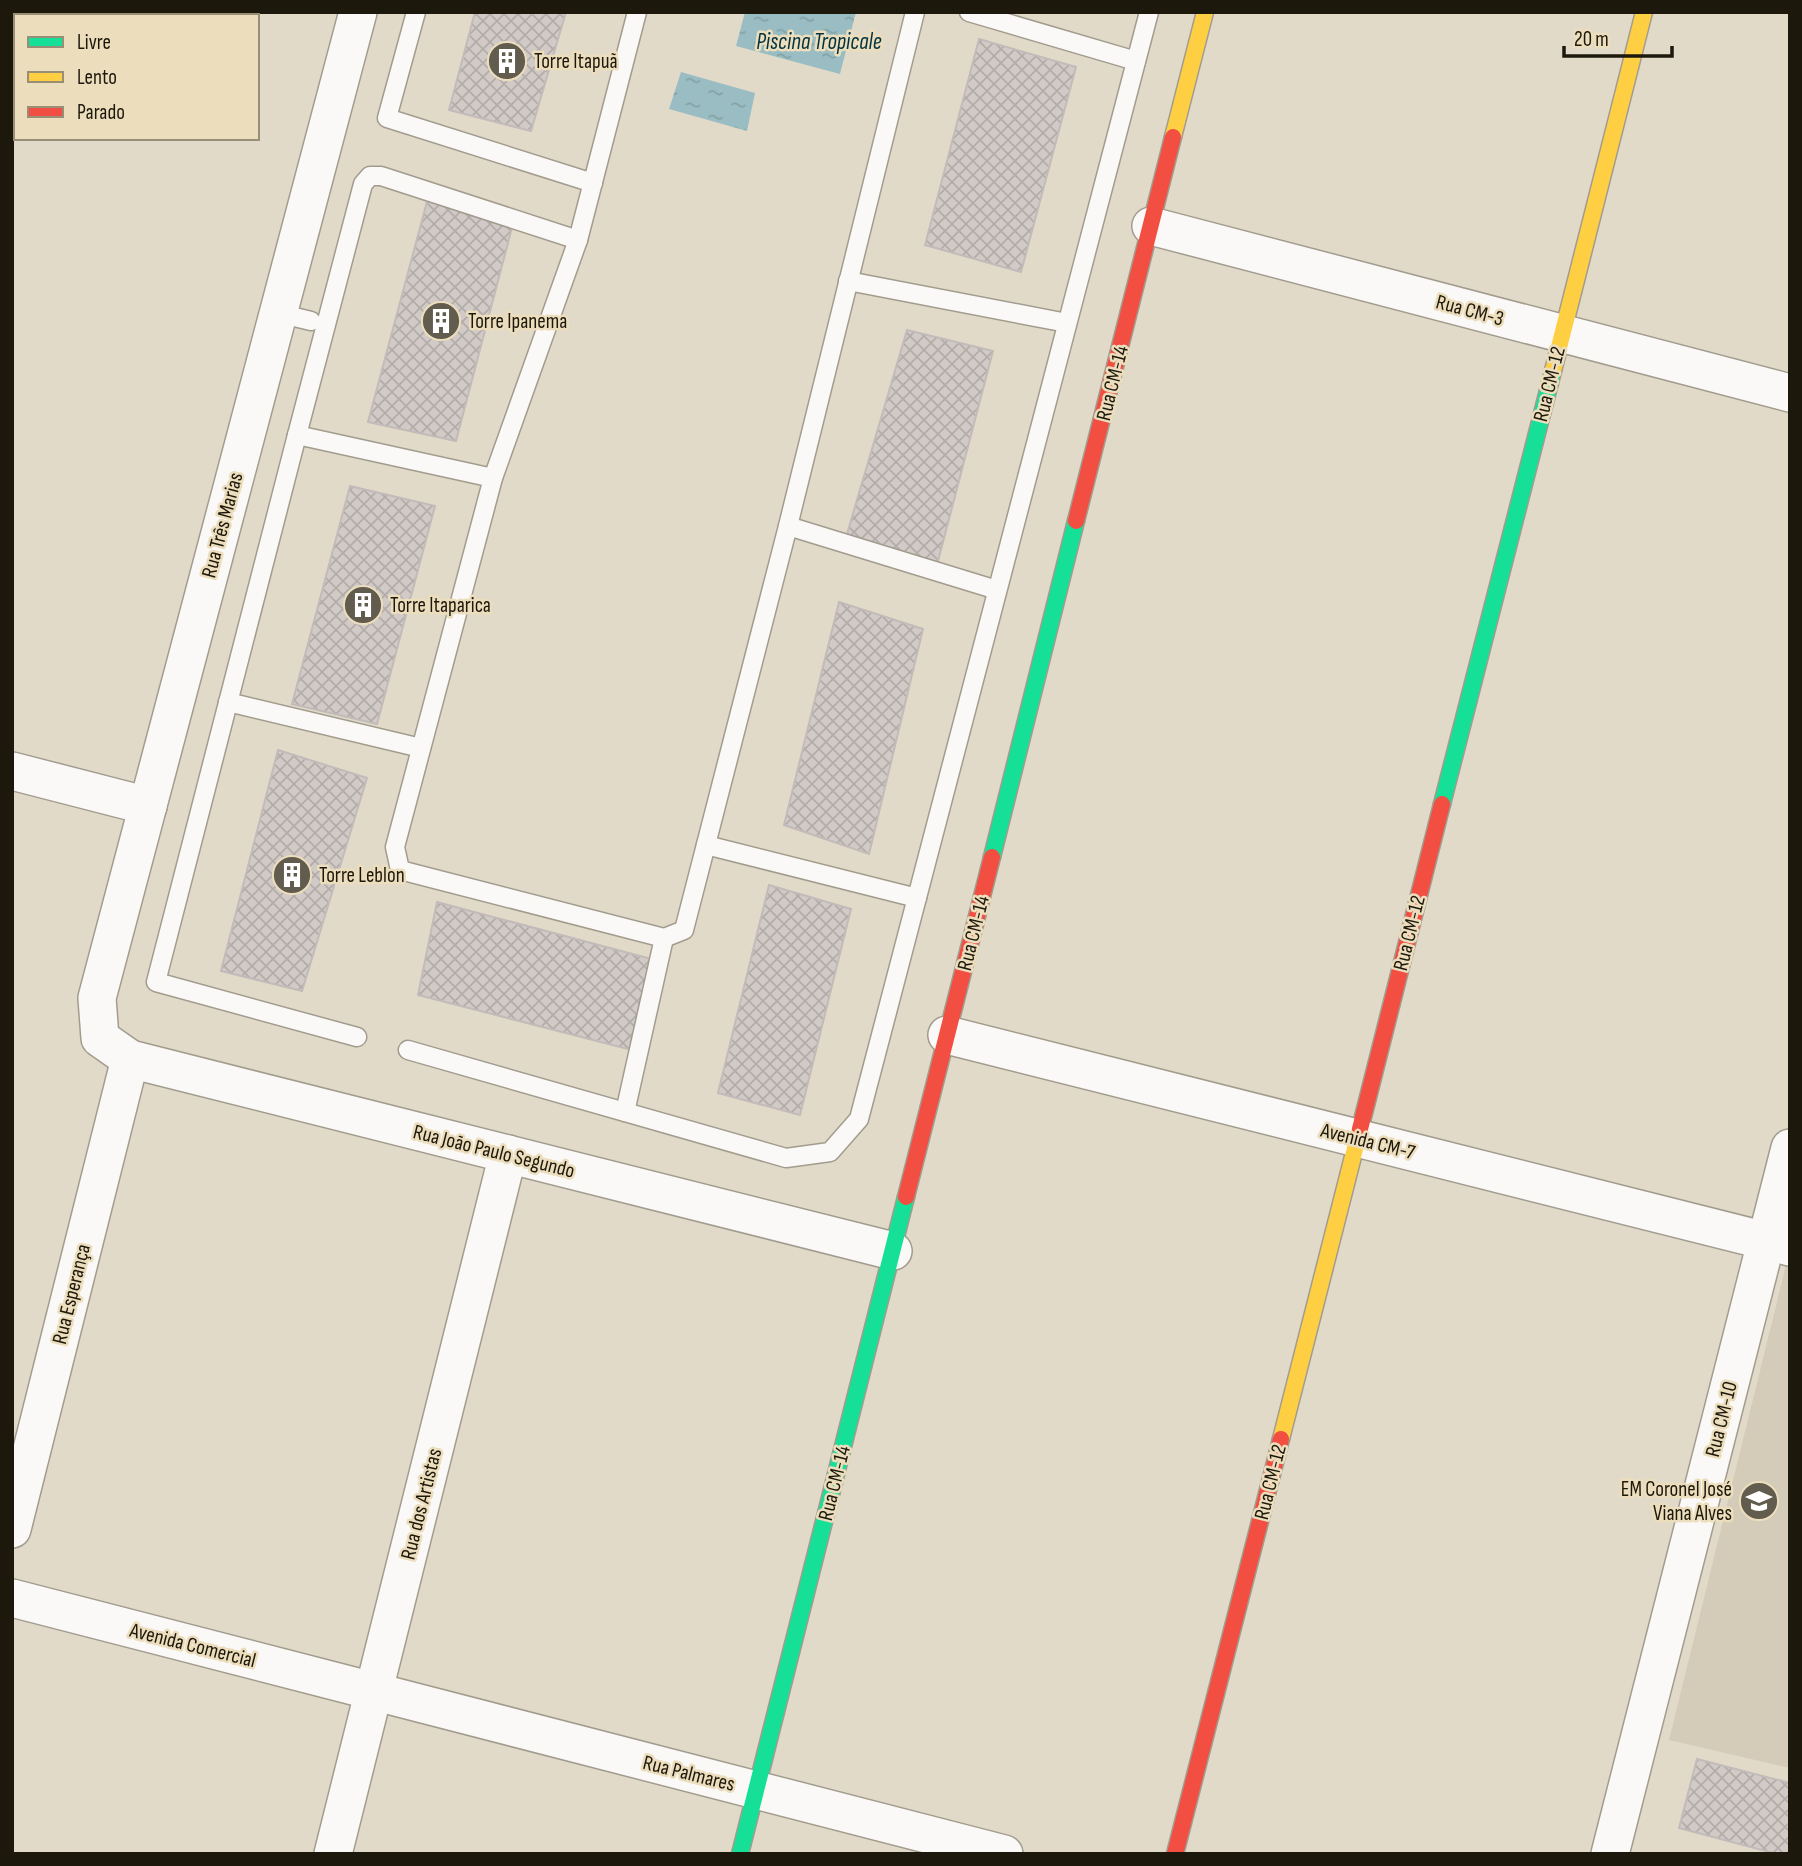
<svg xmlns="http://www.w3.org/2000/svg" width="1802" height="1866" font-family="'Sofia Sans Condensed',sans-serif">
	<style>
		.education { fill: #d4ccb9 }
		.water { fill: url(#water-ripples) }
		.building { fill: url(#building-cross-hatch); stroke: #c2bbb9; stroke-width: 2 }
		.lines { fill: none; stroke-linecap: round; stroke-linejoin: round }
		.lane-casing { stroke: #a29c8f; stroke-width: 21 }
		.street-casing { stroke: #a29c8f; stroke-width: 40 }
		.fast-casing { stroke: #a29c8f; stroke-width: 19 }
		.slow-casing { stroke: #a29c8f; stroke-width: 19 }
		.jam-casing { stroke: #a29c8f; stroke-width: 19 }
		.lane { stroke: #fbf9f7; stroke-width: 18 }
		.street { stroke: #fbf9f7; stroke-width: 37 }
		.fast { stroke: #16e098; stroke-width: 16 }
		.slow { stroke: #ffcf43; stroke-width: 16 }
		.jam { stroke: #f24e42; stroke-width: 16 }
		.labels { text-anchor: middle; stroke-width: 5; stroke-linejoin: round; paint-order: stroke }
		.poi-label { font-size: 21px; fill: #1d180c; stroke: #ecdebd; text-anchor: start }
		.street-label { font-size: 21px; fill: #1d180c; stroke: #ecdebd }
		.water-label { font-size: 23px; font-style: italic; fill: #00323f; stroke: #ecdebd }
	</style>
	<defs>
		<pattern id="water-ripples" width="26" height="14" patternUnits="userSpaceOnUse" patternTransform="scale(1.75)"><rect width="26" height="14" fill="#99bdc2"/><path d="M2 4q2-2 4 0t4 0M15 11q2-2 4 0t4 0" fill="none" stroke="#83a2a6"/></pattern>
		<pattern id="building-cross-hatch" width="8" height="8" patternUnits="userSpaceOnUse" patternTransform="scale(1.75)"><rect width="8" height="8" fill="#d1cac7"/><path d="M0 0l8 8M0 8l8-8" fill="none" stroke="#b3adaa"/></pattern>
	</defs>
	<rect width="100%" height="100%" fill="#e2dac8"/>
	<path class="education" d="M1787,1261L1790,1262V1768L1669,1740Z"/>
	<g class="water">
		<path d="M745,12H856L840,74L736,46Z"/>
		<path d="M681,72L755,93L747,131L669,109Z"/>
	</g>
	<g class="building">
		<path d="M475,12H566L531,131L449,110Z"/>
		<path d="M979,39L1076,67L1021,272L925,245Z"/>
		<path d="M428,198L514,220L456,441L368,422Z"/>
		<path d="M907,330L993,351L937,565L847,534Z"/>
		<path d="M350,486L435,506L377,724L292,704Z"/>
		<path d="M839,602L923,629L869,854L784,825Z"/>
		<path d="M278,750L367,778L302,991L221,971Z"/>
		<path d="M769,885L851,909L800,1115L718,1093Z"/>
		<path d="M437,902L655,960L632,1050L418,995Z"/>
		<path d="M1697,1759L1790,1783V1854H1777L1679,1828Z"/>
	</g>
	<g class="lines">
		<g class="lane-casing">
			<g id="lane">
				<path d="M416,12L387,118L593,183"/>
				<path d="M637,12L578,240L493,478L395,847L400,870L664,938L684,930L788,526L915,12"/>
				<path d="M969,12L1136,61"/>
				<path d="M848,281L1067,323"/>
				<path d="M278,313L311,321"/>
				<path d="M297,435L363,184L370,176H381L578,240"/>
				<path d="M788,526L997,590"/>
				<path d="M228,702L421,748"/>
				<path d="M706,845L917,898"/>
				<path d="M357,1037L156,982L297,435L493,478"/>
				<path d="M408,1050L786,1158L830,1152L859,1119L1149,12"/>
				<path d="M625,1112L664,938"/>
			</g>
		</g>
		<g class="street-casing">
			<g id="street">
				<path d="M358,12L97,998L100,1038L130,1059L893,1251"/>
				<path d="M12,41L16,28"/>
				<path d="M1151,226L1790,393"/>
				<path d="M12,771L148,806"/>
				<path d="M947,1035L1790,1247"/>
				<path d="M12,1529L130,1059"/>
				<path d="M12,1598L1004,1854"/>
				<path d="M333,1854L508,1154"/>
				<path d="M1610,1854L1790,1148"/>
			</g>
		</g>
		<g class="fast-casing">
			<g id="fast">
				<path d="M1442,804L1553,371"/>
				<path d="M992,857L1076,521"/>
				<path d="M740,1854L906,1197"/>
			</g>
		</g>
		<g class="slow-casing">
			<g id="slow">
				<path d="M1173,137L1205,12"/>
				<path d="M1553,371L1644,12"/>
				<path d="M1281,1439L1360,1129"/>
			</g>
		</g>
		<g class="jam-casing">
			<g id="jam">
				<path d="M1076,521L1173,137"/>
				<path d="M1360,1129L1442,804"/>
				<path d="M906,1197L992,857"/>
				<path d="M1175,1854L1281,1439"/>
			</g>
		</g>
		<use href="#lane" class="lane"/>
		<use href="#street" class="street"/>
		<use href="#fast" class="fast"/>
		<use href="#slow" class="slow"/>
		<use href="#jam" class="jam"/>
	</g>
	<defs>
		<g id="building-disc" transform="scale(2.0125)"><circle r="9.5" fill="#625c4e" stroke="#ecdebd"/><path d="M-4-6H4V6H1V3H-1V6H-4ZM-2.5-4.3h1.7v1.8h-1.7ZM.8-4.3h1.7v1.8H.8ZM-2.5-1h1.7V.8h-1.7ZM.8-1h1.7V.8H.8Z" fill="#fff"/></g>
		<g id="school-disc" transform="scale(2.0125)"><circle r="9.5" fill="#625c4e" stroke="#ecdebd"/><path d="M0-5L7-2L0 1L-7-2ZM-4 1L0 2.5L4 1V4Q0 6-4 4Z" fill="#fff"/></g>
	</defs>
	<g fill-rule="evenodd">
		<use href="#building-disc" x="507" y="61"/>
		<use href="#building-disc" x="441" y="321"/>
		<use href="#building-disc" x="363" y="605"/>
		<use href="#building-disc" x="292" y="875"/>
		<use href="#school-disc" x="1759" y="1501"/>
	</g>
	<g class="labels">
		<g class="poi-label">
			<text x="534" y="68">Torre Itapuã</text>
			<text x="468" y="328">Torre Ipanema</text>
			<text x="390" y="612">Torre Itaparica</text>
			<text x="319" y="882">Torre Leblon</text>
			<text x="1732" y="1496" text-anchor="end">EM Coronel José<tspan x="1732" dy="24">Viana Alves</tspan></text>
		</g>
		<g class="street-label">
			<text transform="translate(1470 310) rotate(15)" y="7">Rua CM-3</text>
			<text transform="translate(1112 383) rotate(-76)" y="7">Rua CM-14</text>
			<text transform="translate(1549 384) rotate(-76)" y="7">Rua CM-12</text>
			<text transform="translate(222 525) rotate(-75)" y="7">Rua Três Marias</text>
			<text transform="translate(973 933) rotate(-76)" y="7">Rua CM-14</text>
			<text transform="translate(1409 933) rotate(-76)" y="7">Rua CM-12</text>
			<text transform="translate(1368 1141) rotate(14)" y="7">Avenida CM-7</text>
			<text transform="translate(494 1151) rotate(14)" y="7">Rua João Paulo Segundo</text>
			<text transform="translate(71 1294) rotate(-76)" y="7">Rua Esperança</text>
			<text transform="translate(1721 1419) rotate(-76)" y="7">Rua CM-10</text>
			<text transform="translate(1270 1482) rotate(-76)" y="7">Rua CM-12</text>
			<text transform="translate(834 1483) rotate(-76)" y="7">Rua CM-14</text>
			<text transform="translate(421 1504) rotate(-76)" y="7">Rua dos Artistas</text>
			<text transform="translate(193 1645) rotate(14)" y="7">Avenida Comercial</text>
			<text transform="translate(689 1773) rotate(14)" y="7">Rua Palmares</text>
		</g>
		<g class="water-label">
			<text x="819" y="49">Piscina Tropicale</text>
		</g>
	</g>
	<rect width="1802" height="1866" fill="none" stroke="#1d180c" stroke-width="28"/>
	<rect x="14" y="14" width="245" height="126" fill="#ecdebd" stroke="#998f76" stroke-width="2"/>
	<rect x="28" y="37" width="35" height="10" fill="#16e098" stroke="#998f76" stroke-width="2"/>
	<text x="77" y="49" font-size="21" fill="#1d180c">Livre</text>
	<rect x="28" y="72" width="35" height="10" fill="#ffcf43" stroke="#998f76" stroke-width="2"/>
	<text x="77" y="84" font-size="21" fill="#1d180c">Lento</text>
	<rect x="28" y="107" width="35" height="10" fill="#f24e42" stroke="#998f76" stroke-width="2"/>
	<text x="77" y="119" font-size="21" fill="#1d180c">Parado</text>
	<path d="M1564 46v10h108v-10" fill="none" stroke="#1d180c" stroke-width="3.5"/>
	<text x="1574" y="46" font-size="21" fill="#1d180c" stroke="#ecdebd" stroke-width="5" paint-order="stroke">20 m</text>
</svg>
